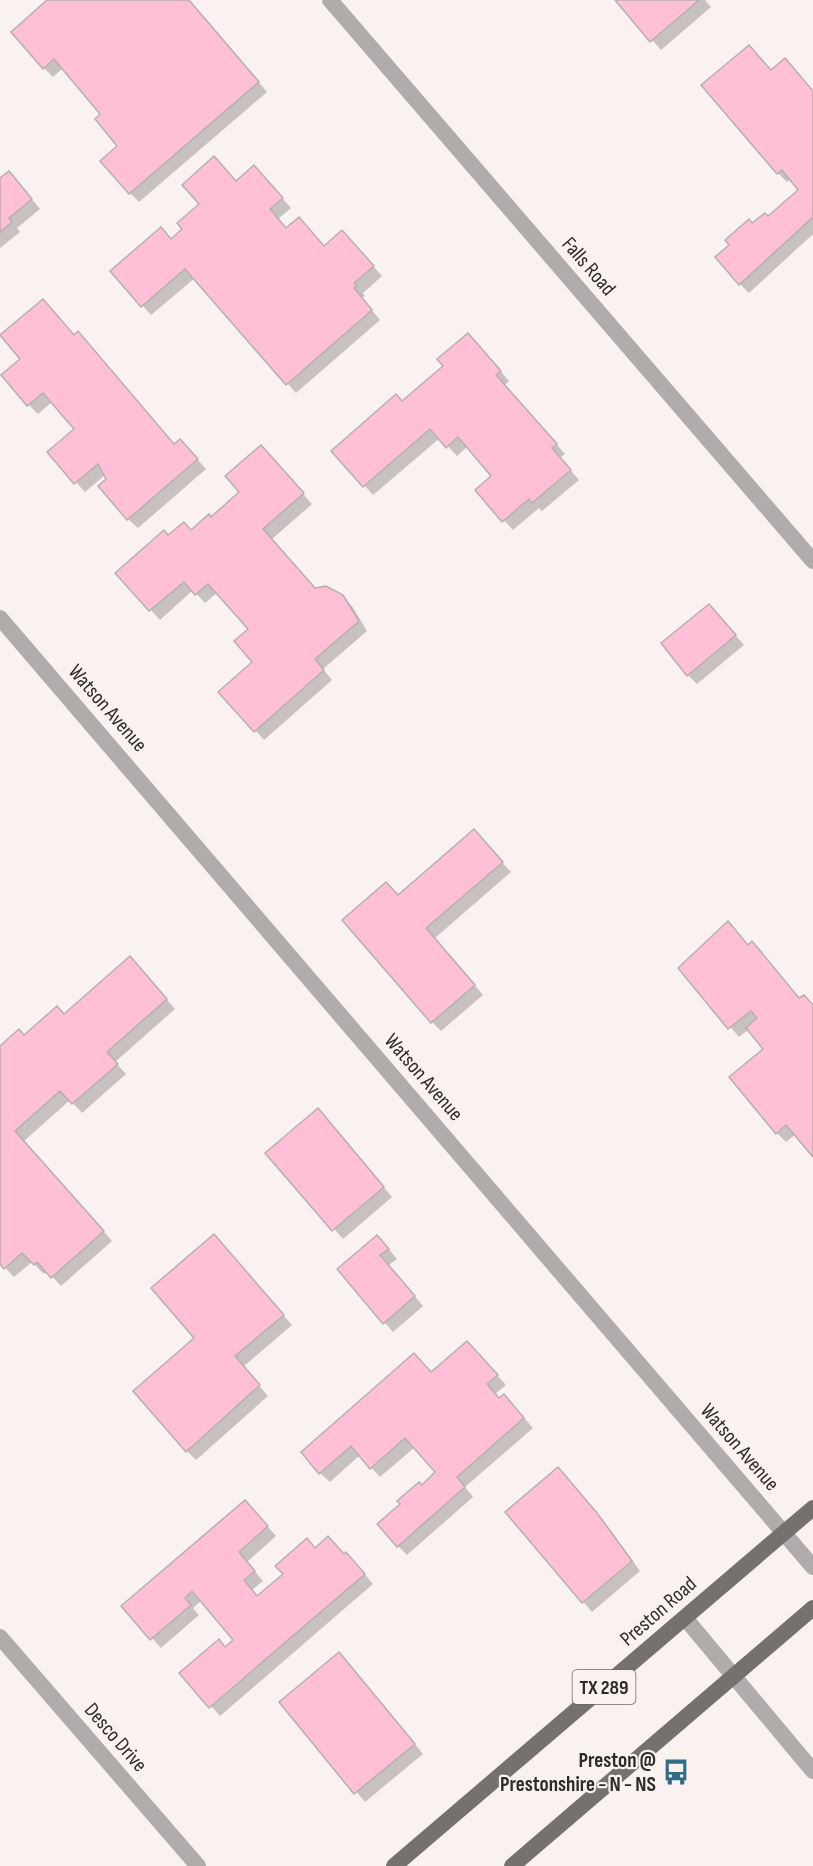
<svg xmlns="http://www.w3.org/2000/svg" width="813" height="1866" font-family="'Sofia Sans Condensed',sans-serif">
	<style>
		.shadow { fill: #0003 }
		.building { fill: #ffc0d6; stroke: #b5afb1; stroke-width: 1.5 }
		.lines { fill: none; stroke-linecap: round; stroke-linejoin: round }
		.minor { stroke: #afacab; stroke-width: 16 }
		.primary { stroke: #75716e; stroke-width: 16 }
		.labels { text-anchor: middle; stroke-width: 4.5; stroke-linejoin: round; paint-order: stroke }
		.shield { fill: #f9f2f1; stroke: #6b6766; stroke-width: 1.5 }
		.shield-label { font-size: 20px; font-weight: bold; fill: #2e2c2b }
		.street-label { font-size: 21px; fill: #2e2c2b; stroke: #f9f2f1 }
		.poi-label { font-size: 21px; font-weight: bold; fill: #2e2c2b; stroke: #f9f2f1; text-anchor: end }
	</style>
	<rect width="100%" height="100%" fill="#f9f2f1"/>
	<g class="shadow">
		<path d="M49,0H188L267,92L139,202L130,193L119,146L102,114L63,68L53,77L44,68Z"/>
		<path d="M617,0H705L711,7L661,50Z"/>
		<path d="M772,72L813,91V234L749,293L740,284L768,218L800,190L791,179L787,182L778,173Z"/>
		<path d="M263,176L291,208L278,219L287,230L324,247L351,241L382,276L363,293L365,296L362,298L380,320L296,393L195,278L151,315L112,271L172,240L237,182Z"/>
		<path d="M0,180L18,182L40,209L17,228L20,232L0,248Z"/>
		<path d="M75,337L87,343L175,445L189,450L206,469L138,528L128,519L105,475L85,492L49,452L76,429L52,402L38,414L28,404Z"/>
		<path d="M477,344L509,381L505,385L565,454L560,458L579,480L542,511L539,508L513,530L477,490L494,476L468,446L457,456L440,438L373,495L333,451L403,403Z"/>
		<path d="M270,456L312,504L271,540L315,590L342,596L352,606L367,631L323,669L332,680L264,740L221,692L254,663L251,629L218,592L205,603L193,590L160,620L117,573L169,537L191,532L211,519L241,492Z"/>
		<path d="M718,615L744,645L697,684L688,675Z"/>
		<path d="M483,841L511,872L435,938L483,995L441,1031L432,1022L398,897Z"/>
		<path d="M728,923L813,1155L796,1134L786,1142L777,1133L765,1049L749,1029L739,1037L680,969Z"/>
		<path d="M139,967L175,1009L115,1062L126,1074L82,1113L70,1100L24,1141L112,1241L61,1286L47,1271L44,1274L32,1262L14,1277L0,1262V1048L65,1015Z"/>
		<path d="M327,1119L392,1197L343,1239L268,1153Z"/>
		<path d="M214,1236L292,1325L243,1367L268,1396L196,1460L187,1451L196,1339Z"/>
		<path d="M386,1246L397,1259L389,1265L423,1306L393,1332L339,1270Z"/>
		<path d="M476,1352L506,1385L495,1394L500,1399L513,1405L533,1428L465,1487L473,1497L407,1555L398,1546L422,1487L437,1473L415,1447L380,1477L360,1455L330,1482L320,1473L432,1374Z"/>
		<path d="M558,1469L606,1524L640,1571L592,1612L507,1512Z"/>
		<path d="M254,1511L276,1536L247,1562L263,1581L252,1590L258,1597L315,1549L344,1555L355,1563L373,1584L220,1716L181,1673L226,1648L235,1640L202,1600L193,1608L199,1615L161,1648L123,1606Z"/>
		<path d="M348,1663L423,1754L365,1802L281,1703Z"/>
	</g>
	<g class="building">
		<path d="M47,0H189L259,82L129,194L100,161L117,146L95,119L100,114L54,59L43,69L11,32Z"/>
		<path d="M615,0H699L650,42Z"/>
		<path d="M749,45L771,70L785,58L813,91V217L739,285L715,257L729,245L725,240L749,219L752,223L765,213L768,216L798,190L782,170L777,174L701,85Z"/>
		<path d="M214,156L236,181L254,165L283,198L270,209L286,228L299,217L324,246L342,230L374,266L354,283L357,286L354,288L372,310L286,385L185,269L141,307L110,271L161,227L171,239L182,229L177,223L199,204L182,185Z"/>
		<path d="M9,171L32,199L9,218L12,222L0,232V178Z"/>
		<path d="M43,299L74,335L78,331L174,444L180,439L198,459L127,520L98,486L106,479L98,464L74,484L47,452L74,429L43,393L27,406L1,375L20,359L0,335Z"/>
		<path d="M468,333L501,371L496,375L557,444L552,448L571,470L532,503L529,499L502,522L475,490L491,476L458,437L446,448L430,429L363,487L331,451L396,394L402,401L443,366L437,359Z"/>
		<path d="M261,445L304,493L263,529L315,588L326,586L343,595L359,621L315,659L324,670L254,732L218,692L252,662L234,641L248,629L208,584L195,595L184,582L149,611L115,573L164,530L168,535L184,522L191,530L209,514L211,517L239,492L225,476Z"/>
		<path d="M709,604L736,635L687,676L661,643Z"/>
		<path d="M474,829L503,862L426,928L475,985L431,1023L342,920L386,882L398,895Z"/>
		<path d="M728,921L748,945L752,941L799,998L804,995L813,1005V1157L786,1125L776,1134L729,1077L763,1049L746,1028L757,1018L751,1011L728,1029L678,968Z"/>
		<path d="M130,956L167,999L107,1052L118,1064L72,1104L60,1091L15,1131L104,1231L51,1278L37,1262L34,1265L22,1253L4,1269L0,1264V1046L19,1029L24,1035L57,1006L64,1014Z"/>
		<path d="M318,1108L384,1187L332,1231L265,1153Z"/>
		<path d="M214,1234L284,1315L235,1356L260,1385L186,1452L133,1391L194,1338L151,1288Z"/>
		<path d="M377,1235L389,1249L380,1255L415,1296L383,1324L337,1269Z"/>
		<path d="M467,1341L498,1375L487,1384L499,1398L504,1394L524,1418L457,1477L465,1487L397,1547L377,1524L400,1504L397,1501L419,1482L422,1485L435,1472L405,1438L370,1469L351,1446L319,1474L301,1452L414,1353L431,1372Z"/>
		<path d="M558,1467L597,1513L632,1561L582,1603L505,1512Z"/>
		<path d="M245,1500L268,1526L239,1552L255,1571L244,1580L257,1596L283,1574L275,1566L307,1538L315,1548L328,1536L344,1554L346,1552L365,1574L209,1708L179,1673L219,1639L225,1647L233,1640L192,1591L185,1598L191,1605L150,1640L121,1606Z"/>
		<path d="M339,1652L415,1744L354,1794L279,1702Z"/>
	</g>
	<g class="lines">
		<g class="minor">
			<path d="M330,0L813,561"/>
			<path d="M0,618L813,1567"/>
			<path d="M685,1618L813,1771"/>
			<path d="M0,1637L198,1866"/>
		</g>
		<g class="primary">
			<path d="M394,1866L813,1508"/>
			<path d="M512,1866L813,1608"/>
		</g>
	</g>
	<defs>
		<g id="bus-bare" transform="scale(2.07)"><path d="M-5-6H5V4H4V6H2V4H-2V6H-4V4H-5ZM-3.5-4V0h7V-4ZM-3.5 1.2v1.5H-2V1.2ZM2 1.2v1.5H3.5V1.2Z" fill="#306d83" stroke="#f9f2f1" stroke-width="2.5" paint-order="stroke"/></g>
	</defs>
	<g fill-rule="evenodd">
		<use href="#bus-bare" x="676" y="1772"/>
	</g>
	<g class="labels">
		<rect class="shield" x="572.5" y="1670" width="63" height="34" rx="4.5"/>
		<g class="shield-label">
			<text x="604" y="1694">TX 289</text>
		</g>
		<g class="street-label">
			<text transform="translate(589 266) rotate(49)" y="7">Falls Road</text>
			<text transform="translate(108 708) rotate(49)" y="7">Watson Avenue</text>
			<text transform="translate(424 1077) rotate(49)" y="7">Watson Avenue</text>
			<text transform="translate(740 1447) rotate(49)" y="7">Watson Avenue</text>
			<text transform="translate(658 1611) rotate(-41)" y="7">Preston Road</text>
			<text transform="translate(116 1737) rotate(49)" y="7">Desco Drive</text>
		</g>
		<g class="poi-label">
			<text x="656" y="1767">Preston @<tspan x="656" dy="24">Prestonshire - N - NS</tspan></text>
		</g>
	</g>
</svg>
